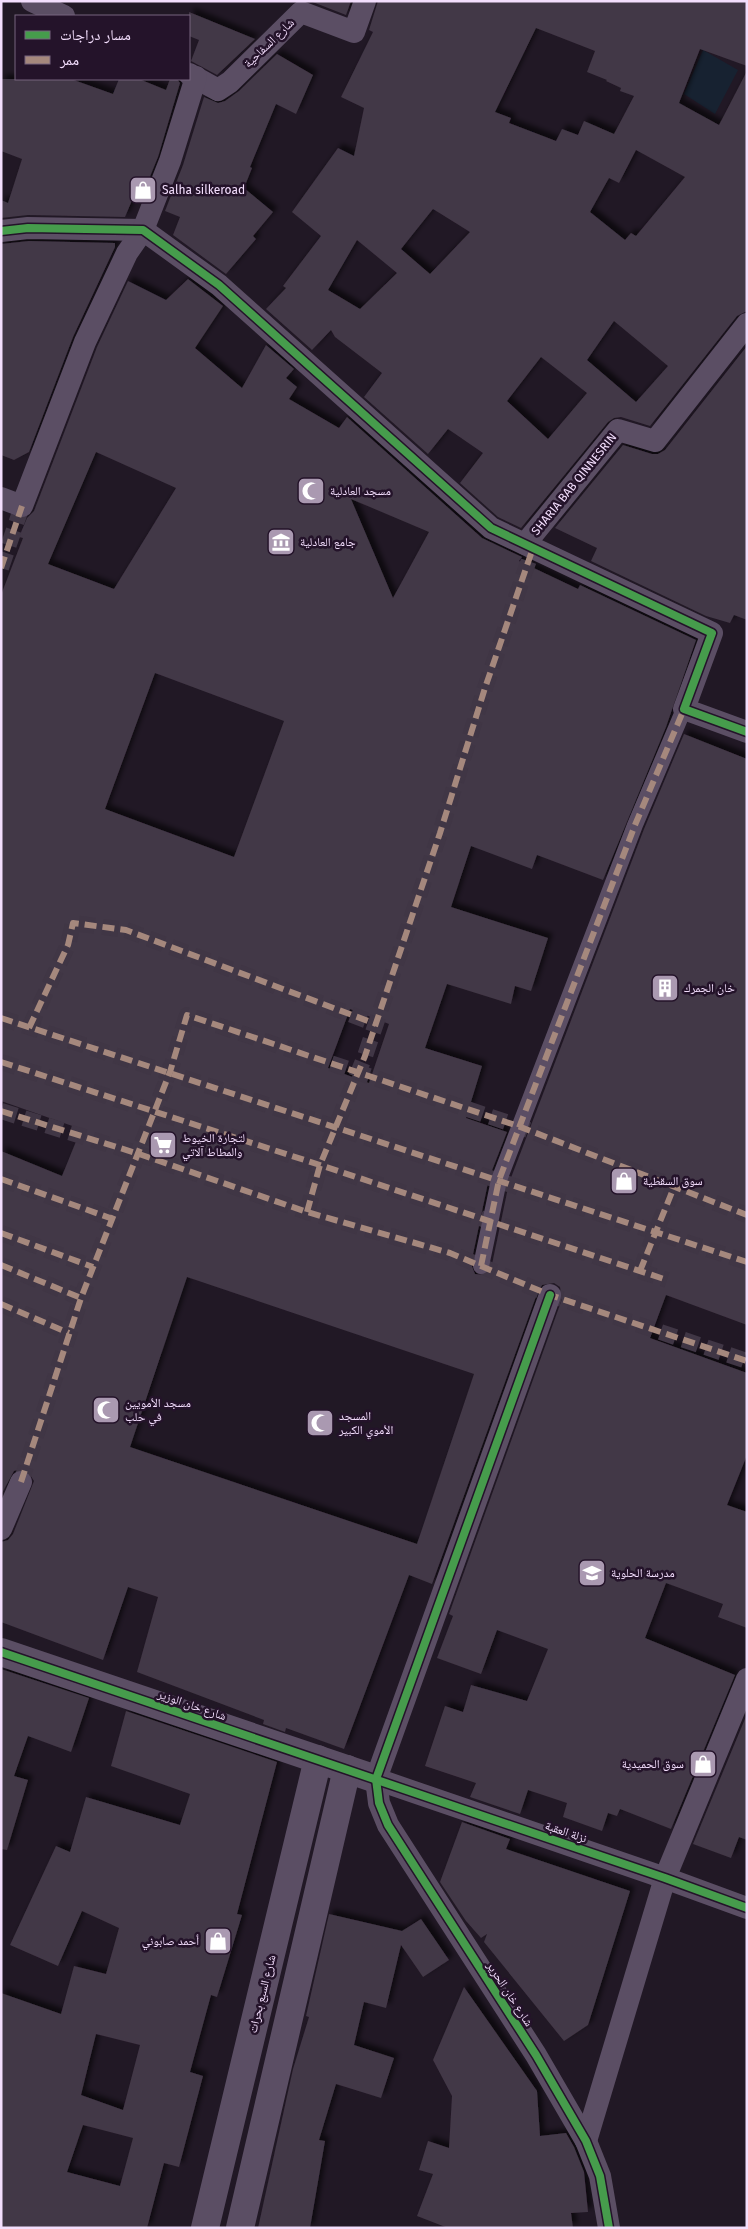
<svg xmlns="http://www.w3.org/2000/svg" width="748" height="2229" font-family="'Fira Sans','Noto Naskh Arabic',sans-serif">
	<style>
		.green { fill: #172231 }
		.building { fill: #423746; fill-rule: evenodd; filter: url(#shadow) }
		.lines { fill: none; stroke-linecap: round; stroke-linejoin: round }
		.pedestrian-tunnel { stroke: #403645; stroke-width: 16; stroke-dasharray: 16 8; stroke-linecap: butt }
		.pedestrian { stroke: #5b4e64; stroke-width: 16 }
		.minor { stroke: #5b4e64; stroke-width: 22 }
		.tertiary { stroke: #5b4e64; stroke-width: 28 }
		.quiet { stroke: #a5887d; stroke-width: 6; stroke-dasharray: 12 6; stroke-linecap: butt }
		.cycleway-casing { stroke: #24132a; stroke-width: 11 }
		.cycleway { stroke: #469c4c; stroke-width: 8 }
		.labels { text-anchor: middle; stroke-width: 5; stroke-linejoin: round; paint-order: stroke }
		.street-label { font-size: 12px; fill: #f3defd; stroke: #24132a }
		.poi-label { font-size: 12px; fill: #f3defd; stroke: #24132a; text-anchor: start }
	</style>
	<defs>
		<filter id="shadow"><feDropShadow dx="4.5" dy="-4.5" stdDeviation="2.5" flood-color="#0009"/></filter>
	</defs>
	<rect width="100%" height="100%" fill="#211825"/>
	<path class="green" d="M703,50L738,70L715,114L684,94Z"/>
	<g class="building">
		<path d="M310,1H351L346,15Z"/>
		<path d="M378,1H747V66L700,49L679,103L719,125L747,71V311L737,316L650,426L621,417L614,418L608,422L521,528L498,517L460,483L483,453L448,429L428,454L364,397L382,373L335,337L331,330L312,350L266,309L286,288L283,286L321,236L292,212L338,148L354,156L364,108L341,97L373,32L369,30ZM536,28L595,51L587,72L607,80L606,81L621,88L620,91L634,96L614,134L584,121L578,135L562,129L556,141L509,123L511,118L495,112ZM636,150L685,177L636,236L631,233L625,240L590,212L609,178L619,183ZM433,209L470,232L430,274L401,249ZM357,240L397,273L360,309L328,290ZM614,321L668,366L636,402L587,360ZM541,357L587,393L548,439L507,401Z"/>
		<path d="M189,12L255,39L217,75L191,61L199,40L189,36Z"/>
		<path d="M277,54L313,75L296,114L276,104L250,167L252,168L244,188L273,212L253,236L256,239L226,274L173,235L180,217L165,211L183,165L204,97L218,103L225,101L239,91Z"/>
		<path d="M1,79H71L113,94L119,79H139L166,90L170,79H177L180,83L158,157L140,201L133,198L125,217L28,215L1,218V200L8,203L22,159L1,151Z"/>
		<path d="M29,241L115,243V247L73,337L29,452L14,460L1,455V244Z"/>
		<path d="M188,279L223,306L195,348L242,388L266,345L294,369L286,378L297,387L289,399L339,428L347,417L482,538L522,557L519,561L578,589L580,585L696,640L666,727L603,880L537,855L532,869L471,846L451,907L548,938L531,991L515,986L511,1004L447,984L425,1048L482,1066L466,1118L507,1132L489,1178L471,1264L475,1274L485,1275L491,1269L509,1183L644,829L684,734L747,759V1325L666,1295L650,1338L747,1373V1455L727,1505L747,1512V1628L718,1617L723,1604L666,1583L645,1638L735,1675L671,1829L620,1809L617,1816L608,1813L602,1831L563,1817L567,1803L528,1790L520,1814L470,1797L476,1783L425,1766L445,1706L463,1712L471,1685L527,1701L548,1649L497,1630L481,1674L437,1658L453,1616L449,1614L562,1299L560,1287L554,1283L542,1285L538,1291L432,1584L409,1575L344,1749L286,1728L285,1732L263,1724L264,1720L137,1672L158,1597L128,1587L103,1660L1,1622V1542L8,1540L13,1534L34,1481L27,1470L20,1469L14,1471L1,1495V1151L62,1176L81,1129L1,1101V595L23,538L19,537L27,518L34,511L97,347L128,281L166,300ZM96,452L176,488L114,589L48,564ZM351,499L429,532L393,598ZM155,673L284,721L234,857L105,809ZM350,1009L389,1024L369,1083L328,1068ZM187,1277L474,1374L417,1544L130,1447Z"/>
		<path d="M747,346V620L734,615L730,623L706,616L591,561L597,548L555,528L623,445L652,454H658L665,450Z"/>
		<path d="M1,1669L89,1698L71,1752L28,1736L14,1776L28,1780L7,1850L1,1849Z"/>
		<path d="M126,1711L277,1762L237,1914L242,1915L217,1997L211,1995L190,2072L203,2076L179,2167L164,2163L147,2228H1V1993L61,2014L74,1966L106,1974L119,1928L82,1911L58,1966L10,1945L56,1846L70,1852L86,1797L180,1825L190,1794L111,1766ZM96,2034L140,2045L123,2110L81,2095ZM83,2125L133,2138L120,2186L67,2172Z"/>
		<path d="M747,1714V1840L739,1837L731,1858L693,1844Z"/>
		<path d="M462,1822L510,1839L506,1849L630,1891L588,2025L564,2041L484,1942L487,1934L481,1938L466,1921L440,1882Z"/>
		<path d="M329,1914L402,1931L421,1919L449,1960L423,1977L401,1945L386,2008L364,2002L354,2045L394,2058L381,2098L336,2084L319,2140L325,2141L310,2228H258L293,2069L309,2017L306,2016Z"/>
		<path d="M464,1987L537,2091L540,2136L566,2133L574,2147L584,2172L588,2212L571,2213L573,2228H448L417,2216L433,2174L419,2170L428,2141L449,2148L452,2096L433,2060Z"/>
	</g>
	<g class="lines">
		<g class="pedestrian-tunnel">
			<path d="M1,568L22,506"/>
			<path d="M1,1018L747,1262"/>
			<path d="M29,1028L68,945L73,923L126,930L376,1024"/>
			<path d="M1,1062L320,1165L667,1280"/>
			<path d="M1,1111L139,1154L307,1212L450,1253L550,1295L747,1361"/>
			<path d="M1,1179L113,1219"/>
			<path d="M307,1212L320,1165L365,1056L440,833L485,688L533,548"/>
			<path d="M1,1233L93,1267"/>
			<path d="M1,1265L81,1298"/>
			<path d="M640,1271L674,1187"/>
			<path d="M1,1304L69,1333"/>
			<path d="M21,1482L81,1298L170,1072L187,1015L518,1126L747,1215"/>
		</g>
		<path class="pedestrian" d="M481,1266L499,1180L635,825L684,709"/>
		<g class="minor">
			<path d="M32,1L64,16"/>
			<path d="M189,74L218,90L230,82L301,12L354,32L365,1"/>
			<path d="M1,231L28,228L143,230L219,285L491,528L712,633L684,709L747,732"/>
			<path d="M1,498L22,506L85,342L127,253L143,230L170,161L196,77"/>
			<path d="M525,544L618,430L655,441L747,324"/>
			<path d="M550,1295L376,1779L379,1803L388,1825L536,2055L586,2141L600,2176L609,2228"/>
			<path d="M1,1529L21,1482"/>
			<path d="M376,1779L665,1878L747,1908"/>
			<path d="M586,2141L665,1878L747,1679"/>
		</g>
		<g class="tertiary">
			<path d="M1,1652L376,1779"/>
			<path d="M205,2228L318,1759"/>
			<path d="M240,2228L347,1769"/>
		</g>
		<g class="quiet">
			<path d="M1,568L22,506"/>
			<path d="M1,1018L747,1262"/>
			<path d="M29,1028L68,945L73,923L126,930L376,1024"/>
			<path d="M1,1062L320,1165L667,1280"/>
			<path d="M1,1111L139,1154L307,1212L450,1253L550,1295L747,1361"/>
			<path d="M1,1179L113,1219"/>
			<path d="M307,1212L320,1165L365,1056L440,833L485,688L533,548"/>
			<path d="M1,1233L93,1267"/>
			<path d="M1,1265L81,1298"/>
			<path d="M481,1266L499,1180L635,825L684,709"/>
			<path d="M640,1271L674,1187"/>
			<path d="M1,1304L69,1333"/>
			<path d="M21,1482L81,1298L170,1072L187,1015L518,1126L747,1215"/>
		</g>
		<g class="cycleway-casing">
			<g id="cycleway">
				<path d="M1,231L28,228L143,230L219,285L491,528L712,633L684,709L747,732"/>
				<path d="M550,1295L376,1779L379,1803L388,1825L536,2055L586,2141L600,2176L609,2228"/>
				<path d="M1,1652L665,1878L747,1908"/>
			</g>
		</g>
		<use href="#cycleway" class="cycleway"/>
	</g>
	<defs>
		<g id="shop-square" transform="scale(1.4375)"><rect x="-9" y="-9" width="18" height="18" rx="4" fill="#aa99b1" stroke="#24132a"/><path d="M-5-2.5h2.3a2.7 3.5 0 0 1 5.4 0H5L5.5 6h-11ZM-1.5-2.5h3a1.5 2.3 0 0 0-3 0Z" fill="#fff"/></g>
		<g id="mosque-square" transform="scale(1.4375)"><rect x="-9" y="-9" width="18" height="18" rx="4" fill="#aa99b1" stroke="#24132a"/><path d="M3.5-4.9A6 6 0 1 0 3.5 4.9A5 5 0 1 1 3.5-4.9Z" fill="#fff"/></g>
		<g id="museum-square" transform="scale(1.4375)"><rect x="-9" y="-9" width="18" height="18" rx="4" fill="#aa99b1" stroke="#24132a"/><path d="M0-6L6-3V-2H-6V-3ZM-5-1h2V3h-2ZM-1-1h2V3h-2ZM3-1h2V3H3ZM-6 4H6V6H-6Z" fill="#fff"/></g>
		<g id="building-square" transform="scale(1.4375)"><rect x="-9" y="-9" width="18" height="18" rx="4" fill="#aa99b1" stroke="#24132a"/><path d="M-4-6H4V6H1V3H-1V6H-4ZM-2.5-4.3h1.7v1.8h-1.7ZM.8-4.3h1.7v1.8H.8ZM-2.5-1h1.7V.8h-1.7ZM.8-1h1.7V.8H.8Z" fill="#fff"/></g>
		<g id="supermarket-square" transform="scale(1.4375)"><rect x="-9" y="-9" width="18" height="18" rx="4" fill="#aa99b1" stroke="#24132a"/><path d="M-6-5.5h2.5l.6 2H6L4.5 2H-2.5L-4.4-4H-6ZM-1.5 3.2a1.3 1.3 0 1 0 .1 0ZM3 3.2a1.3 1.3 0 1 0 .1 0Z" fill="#fff"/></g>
		<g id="school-square" transform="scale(1.4375)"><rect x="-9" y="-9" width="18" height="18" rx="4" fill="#aa99b1" stroke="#24132a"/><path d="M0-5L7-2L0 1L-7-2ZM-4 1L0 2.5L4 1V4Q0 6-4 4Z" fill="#fff"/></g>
	</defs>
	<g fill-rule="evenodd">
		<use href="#shop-square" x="143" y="190"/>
		<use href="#mosque-square" x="311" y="491"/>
		<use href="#museum-square" x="281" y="542"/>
		<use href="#building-square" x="665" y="988"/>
		<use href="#supermarket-square" x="163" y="1145"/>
		<use href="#shop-square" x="624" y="1181"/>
		<use href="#mosque-square" x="106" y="1410"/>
		<use href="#mosque-square" x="320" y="1423"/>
		<use href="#school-square" x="592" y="1573"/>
		<use href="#shop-square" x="703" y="1764"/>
		<use href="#shop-square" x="218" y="1941"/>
	</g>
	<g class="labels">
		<g class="street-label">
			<text transform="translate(269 43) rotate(-44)" y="4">شارع السفاحية</text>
			<text transform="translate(574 484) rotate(-51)" y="4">SHARIA BAB QINNESRIN</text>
			<text transform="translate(192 1705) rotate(19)" y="4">شارع خان الوزير</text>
			<text transform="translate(566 1832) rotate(19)" y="4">نزلة العقبة</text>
			<text transform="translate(262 1994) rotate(-76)" y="4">شارع السبع بحرات</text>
			<text transform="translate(510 1994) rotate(57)" y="4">شارع خان الحرير</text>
		</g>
		<g class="poi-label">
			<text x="162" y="194">Salha silkeroad</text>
			<text x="330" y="495">مسجد العادلية</text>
			<text x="300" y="546">جامع العادلية</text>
			<text x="684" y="992">خان الجمرك</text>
			<text x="182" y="1142">لتجارة الخيوط<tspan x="182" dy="14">والمطاط آلاتي</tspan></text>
			<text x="643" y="1185">سوق السقطية</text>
			<text x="125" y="1407">مسجد الأمويين<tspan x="125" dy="14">في حلب</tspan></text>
			<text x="339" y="1420">المسجد<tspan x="339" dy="14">الأموي الكبير</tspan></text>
			<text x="611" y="1577">مدرسة الحلوية</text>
			<text x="684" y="1768" text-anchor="end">سوق الحميدية</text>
			<text x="199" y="1945" text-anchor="end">أحمد صابوني</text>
		</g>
	</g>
	<rect width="748" height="2229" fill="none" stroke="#f3defd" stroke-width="5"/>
	<rect x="15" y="15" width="175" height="65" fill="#24132a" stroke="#77647e"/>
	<rect x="25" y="31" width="25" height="8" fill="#469c4c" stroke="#77647e"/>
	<text x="60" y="40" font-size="15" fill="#f3defd">مسار دراجات</text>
	<rect x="25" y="56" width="25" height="8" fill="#a5887d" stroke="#77647e"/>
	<text x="60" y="65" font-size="15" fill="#f3defd">ممر</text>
</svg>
